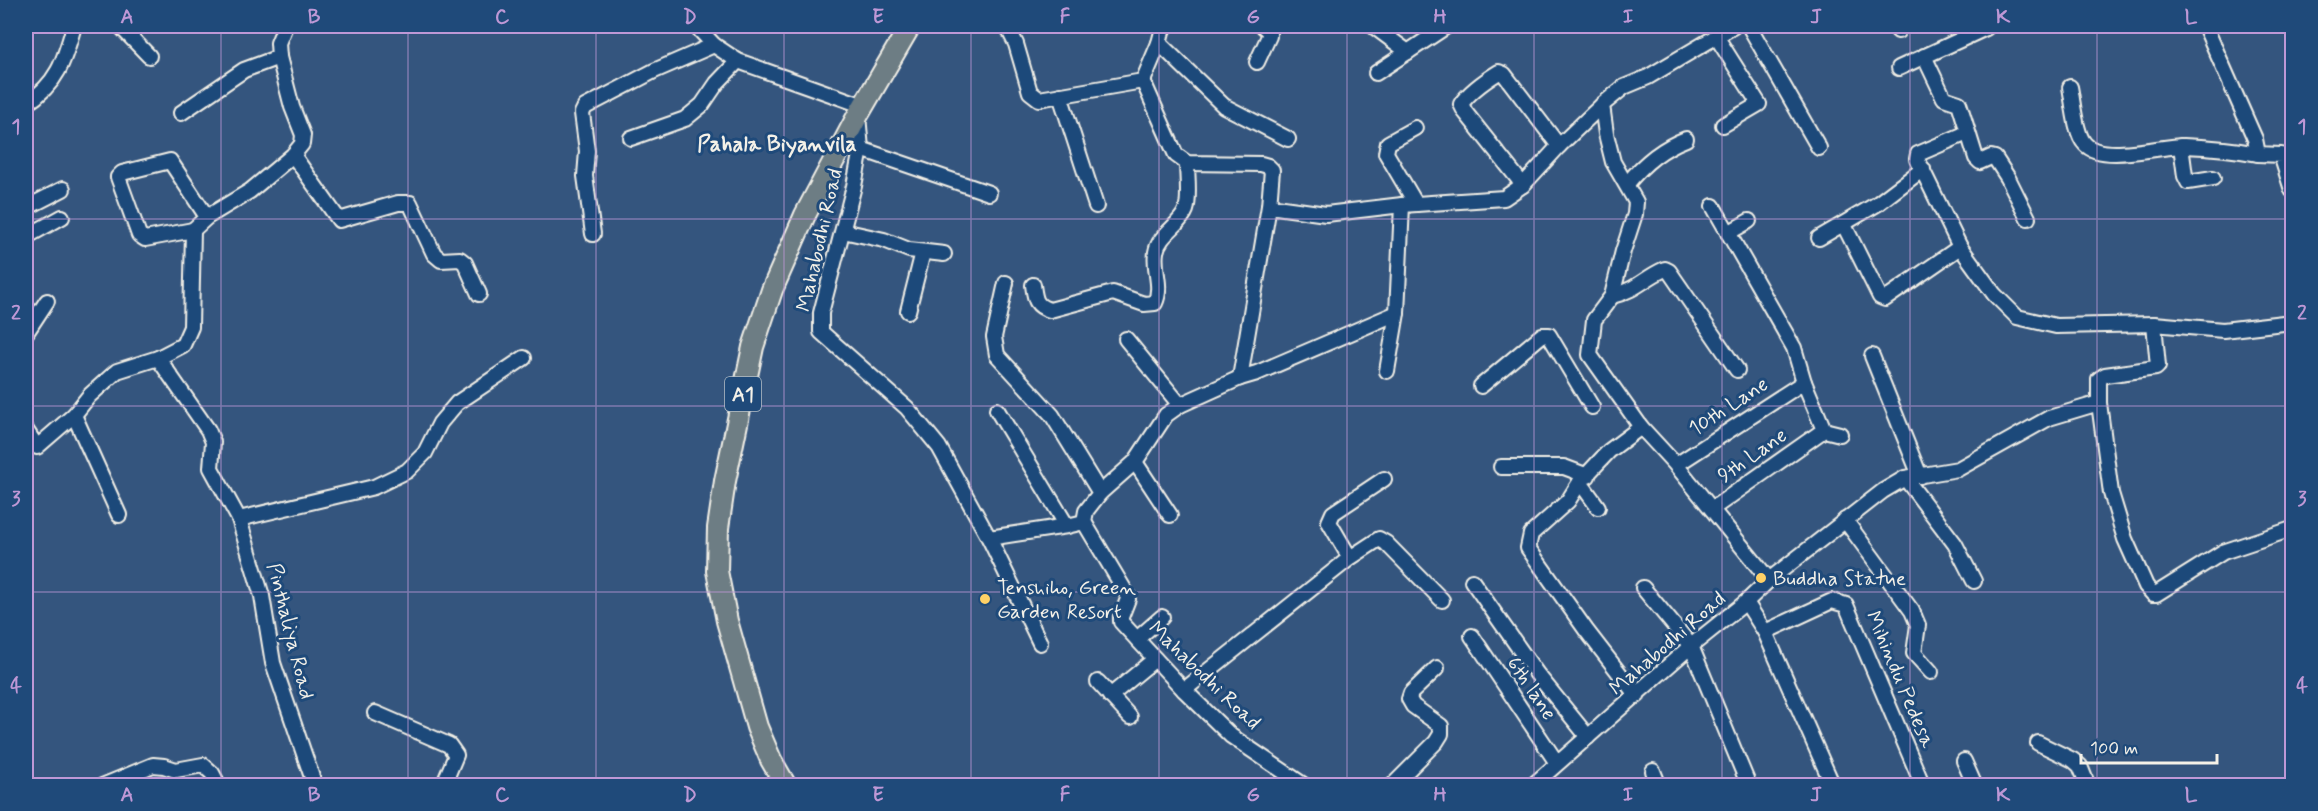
<svg xmlns="http://www.w3.org/2000/svg" width="2318" height="811" font-family="Mynerve,sans-serif">
	<style>
		.lines { fill: none; stroke-linecap: round; stroke-linejoin: round }
		.minor-casing { stroke: #f4f1e8; stroke-width: 18 }
		.highway-casing { stroke: #f4f1e8; stroke-width: 24 }
		.minor { stroke: #1f4a7a; stroke-width: 14 }
		.highway { stroke: #6d7d84; stroke-width: 20 }
		.grid { fill: none; stroke: #be98d6; stroke-width: 1.5; stroke-opacity: 0.55 }
		.poi-dot { fill: #ffd166; stroke: #1f4a7a; stroke-width: 2 }
		.labels { text-anchor: middle; stroke-width: 6; stroke-linejoin: round; paint-order: stroke }
		.shield { fill: #1f4a7a; stroke: #b4bfc7; stroke-width: 1.5 }
		.shield-label { font-size: 20px; font-weight: bold; fill: #f4f1e8 }
		.street-label { font-size: 21px; fill: #f4f1e8; stroke: #1f4a7a }
		.poi-label { font-size: 21px; fill: #f4f1e8; stroke: #1f4a7a; text-anchor: start }
		.neighbourhood-label { font-size: 22px; font-weight: bold; fill: #f4f1e8; stroke: #1f4a7a }
		.neatline { fill: none; stroke: #be98d6; stroke-width: 2 }
		.grid-label { font-size: 20px; text-anchor: middle; font-weight: bold; fill: #be98d6 }
	</style>
	<rect width="100%" height="100%" fill="#34557e"/>
	<filter id="ink" filterUnits="userSpaceOnUse"><feTurbulence type="fractalNoise" baseFrequency=".0167" numOctaves="2"/><feDisplacementMap in="SourceGraphic" scale="12" xChannelSelector="R" yChannelSelector="G"/><feConvolveMatrix kernelMatrix="1 2 1 2 8 2 1 2 1" color-interpolation-filters="sRGB"/></filter>
	<g filter="url(#ink)">
		<g class="lines">
			<g class="minor-casing">
				<g id="minor">
					<path d="M120,26L149,56"/>
					<path d="M696,26L714,45L738,61L864,106"/>
					<path d="M1007,26L1016,44L1030,92L1039,99L1143,81L1176,155L1187,163L1261,164L1268,166L1272,170L1269,206L1326,214L1402,205L1504,198L1523,185L1559,146L1602,105"/>
					<path d="M1373,26L1408,52"/>
					<path d="M1734,26L1648,77L1624,87L1602,105L1606,134L1613,162L1636,202L1635,214L1623,251L1612,296L1594,320L1590,355L1641,427L1676,465L1769,580L1746,602L1765,632L1833,786"/>
					<path d="M1749,26L1819,148"/>
					<path d="M1894,26L1898,31"/>
					<path d="M2205,26L2255,139L2258,154L2281,155L2292,190"/>
					<path d="M1716,36L1759,104L1723,125"/>
					<path d="M1159,43L1224,106L1288,139"/>
					<path d="M1924,56L1944,98L1959,103L1976,158L1980,162L1991,157L1995,158L2008,178L2028,218"/>
					<path d="M1257,62L1269,36V31L1263,26"/>
					<path d="M1899,68L1986,28V26"/>
					<path d="M1376,73L1447,26"/>
					<path d="M1143,81L1159,43L1163,28L1167,26"/>
					<path d="M2070,87C2073,101 2075,134 2085,144C2102,163 2160,146 2184,146C2209,147 2233,149 2258,154"/>
					<path d="M1060,95L1096,206"/>
					<path d="M26,104C58,83 64,61 74,26"/>
					<path d="M181,113L244,70L279,57"/>
					<path d="M858,115L861,149L854,186L821,313V332L907,408L939,447L989,538L1067,526L1084,522L1127,594L1128,599L1121,617V622L1184,690L1231,736L1305,786"/>
					<path d="M1415,128L1388,143L1386,153L1416,204"/>
					<path d="M1967,133L1918,154L1917,159L1960,247L1994,294L2017,317L2056,326L2154,324L2223,330L2292,322"/>
					<path d="M631,138L685,119L702,105L717,83L738,61"/>
					<path d="M2181,146L2185,176L2188,182L2213,178"/>
					<path d="M861,149L989,193"/>
					<path d="M293,155L339,220L398,203H410L434,254L441,260L460,259L465,263L479,294"/>
					<path d="M1627,184C1643,164 1662,148 1686,139"/>
					<path d="M1523,185L1465,112L1461,104C1470,91 1486,80 1499,72L1504,74L1559,146"/>
					<path d="M1269,206L1240,378L1257,373L1397,313"/>
					<path d="M26,208L63,189"/>
					<path d="M1844,225L1880,297L1885,299L1960,247"/>
					<path d="M193,230L145,239L139,235L118,177L122,173L170,161L207,217"/>
					<path d="M843,231L884,240L909,250L944,254"/>
					<path d="M1728,233L1749,221"/>
					<path d="M593,234L585,176L587,151L582,113L585,107L654,71L714,45"/>
					<path d="M26,237L62,217"/>
					<path d="M1819,238L1877,204L1923,169"/>
					<path d="M1006,283L994,337L997,355L1052,415L1100,493L1086,511L1084,522"/>
					<path d="M1033,285C1035,299 1035,306 1050,310L1113,293L1144,304L1155,303C1163,286 1153,270 1156,252C1159,234 1180,226 1186,210C1190,199 1187,175 1187,163"/>
					<path d="M1612,296C1637,290 1644,278 1665,269L1669,271L1737,370"/>
					<path d="M908,311L923,252"/>
					<path d="M26,333L47,301"/>
					<path d="M1126,339L1180,405L1240,378"/>
					<path d="M1872,356L1920,476"/>
					<path d="M158,358L208,430L213,442L211,468L239,519L262,596L273,663L315,786"/>
					<path d="M1387,371L1397,313L1402,205"/>
					<path d="M1481,386L1542,335H1549L1592,407"/>
					<path d="M2099,403V379L2105,375L2156,368L2158,366L2154,324"/>
					<path d="M997,410L1067,526"/>
					<path d="M74,415L119,515"/>
					<path d="M26,430L37,447L74,415L89,396L117,371L158,358L183,345L191,327L193,230L207,217L250,191L293,155L302,144L303,135L292,107L279,57L278,43L285,26"/>
					<path d="M1824,430L1840,434"/>
					<path d="M1135,462L1170,515"/>
					<path d="M1676,465L1804,382"/>
					<path d="M1501,467H1564L1588,476"/>
					<path d="M1905,478L1955,544L1974,581"/>
					<path d="M1384,479L1333,513L1329,522L1350,558L1379,539L1386,543L1442,600"/>
					<path d="M1580,482L1598,507"/>
					<path d="M1100,493L1135,462L1166,415L1180,405"/>
					<path d="M1712,509L1824,430L1804,382L1794,348L1713,206"/>
					<path d="M239,519L374,487L407,471L425,453L440,423L457,403L524,358"/>
					<path d="M1845,520L1912,611L1918,625L1914,653L1931,672"/>
					<path d="M989,538L1040,643"/>
					<path d="M1769,580L1883,491L1905,478L1958,469L2049,418L2099,403L2111,493L2125,539L2146,586L2153,594H2156L2223,552L2292,529"/>
					<path d="M1472,581L1537,674L1588,737"/>
					<path d="M1643,588L1691,646L1749,786"/>
					<path d="M1765,632L1832,601L1846,605L1923,786"/>
					<path d="M1472,636L1557,763"/>
					<path d="M1137,639L1162,617"/>
					<path d="M1098,682L1130,717"/>
					<path d="M1184,690L1350,558"/>
					<path d="M1110,696L1155,659"/>
					<path d="M1637,696L1586,630L1528,548L1531,534L1568,501L1580,482L1609,451L1641,427"/>
					<path d="M375,713L449,745L456,755L443,786"/>
					<path d="M2038,743L2073,760L2080,766L2088,786"/>
					<path d="M1964,761L1975,786"/>
					<path d="M1653,771L1659,786"/>
					<path d="M102,786L153,765L164,766L176,770L203,765L212,773L219,786"/>
					<path d="M1392,786L1436,742L1441,734V726L1413,706L1409,699L1411,693L1437,668"/>
					<path d="M1532,786L1691,646L1746,602"/>
				</g>
			</g>
			<g class="highway-casing">
				<path id="highway" d="M786,786L771,760L757,727L727,621L717,571L718,528L725,481L753,347L772,290L805,215L858,115L910,26"/>
			</g>
			<use href="#minor" class="minor"/>
			<use href="#highway" class="highway"/>
		</g>
	</g>
	<path class="grid" d="M221,26V786M408,26V786M596,26V786M784,26V786M971,26V786M1159,26V786M1347,26V786M1534,26V786M1722,26V786M1910,26V786M2097,26V786M26,219H2292M26,406H2292M26,592H2292"/>
	<g class="poi-dot">
		<circle cx="1761" cy="578" r="6"/>
		<circle cx="985" cy="599" r="6"/>
	</g>
	<g class="labels">
		<rect class="shield" x="725" y="377" width="36" height="34" rx="4.5"/>
		<g class="shield-label">
			<text x="743" y="401">A1</text>
		</g>
		<g class="street-label">
			<text transform="translate(819 240) rotate(-77)" y="7">Mahabodhi Road</text>
			<text transform="translate(1728 406) rotate(-33)" y="7">10th Lane</text>
			<text transform="translate(1752 455) rotate(-35)" y="7">9th Lane</text>
			<text transform="translate(291 631) rotate(76)" y="7">Pinthaliya Road</text>
			<text transform="translate(1667 643) rotate(-41)" y="7">Mahabodhi Road</text>
			<text transform="translate(1205 675) rotate(44)" y="7">Mahabodhi Road</text>
			<text transform="translate(1901 679) rotate(67)" y="7">Mihindu Pedesa</text>
			<text transform="translate(1532 688) rotate(56)" y="7">6th lane</text>
		</g>
		<g class="poi-label">
			<text x="1773" y="585">Buddha Statue</text>
			<text x="997" y="594">Tenshiho, Green<tspan x="997" dy="24">Garden Resort</tspan></text>
		</g>
		<g class="neighbourhood-label">
			<text x="777" y="151">Pahala Biyanvila</text>
		</g>
	</g>
	<rect width="2318" height="811" fill="none" stroke="#1f4a7a" stroke-width="66"/>
	<path d="M2081 754v9h136v-9" fill="none" stroke="#f4f1e8" stroke-width="3"/>
	<text x="2090" y="754" font-size="18" fill="#f4f1e8" stroke="#1f4a7a" stroke-width="4.5" paint-order="stroke">100 m</text>
	<rect x="33" y="33" width="2252" height="745" class="neatline"/>
	<g class="grid-label">
		<text x="127" y="23">A</text>
		<text x="314" y="23">B</text>
		<text x="502" y="23">C</text>
		<text x="690" y="23">D</text>
		<text x="878" y="23">E</text>
		<text x="1065" y="23">F</text>
		<text x="1253" y="23">G</text>
		<text x="1440" y="23">H</text>
		<text x="1628" y="23">I</text>
		<text x="1816" y="23">J</text>
		<text x="2003" y="23">K</text>
		<text x="2191" y="23">L</text>
		<text x="16" y="133">1</text>
		<text x="2302" y="133">1</text>
		<text x="16" y="319">2</text>
		<text x="2302" y="319">2</text>
		<text x="16" y="505">3</text>
		<text x="2302" y="505">3</text>
		<text x="16" y="692">4</text>
		<text x="2302" y="692">4</text>
		<text x="127" y="801">A</text>
		<text x="314" y="801">B</text>
		<text x="502" y="801">C</text>
		<text x="690" y="801">D</text>
		<text x="878" y="801">E</text>
		<text x="1065" y="801">F</text>
		<text x="1253" y="801">G</text>
		<text x="1440" y="801">H</text>
		<text x="1628" y="801">I</text>
		<text x="1816" y="801">J</text>
		<text x="2003" y="801">K</text>
		<text x="2191" y="801">L</text>
	</g>
</svg>
